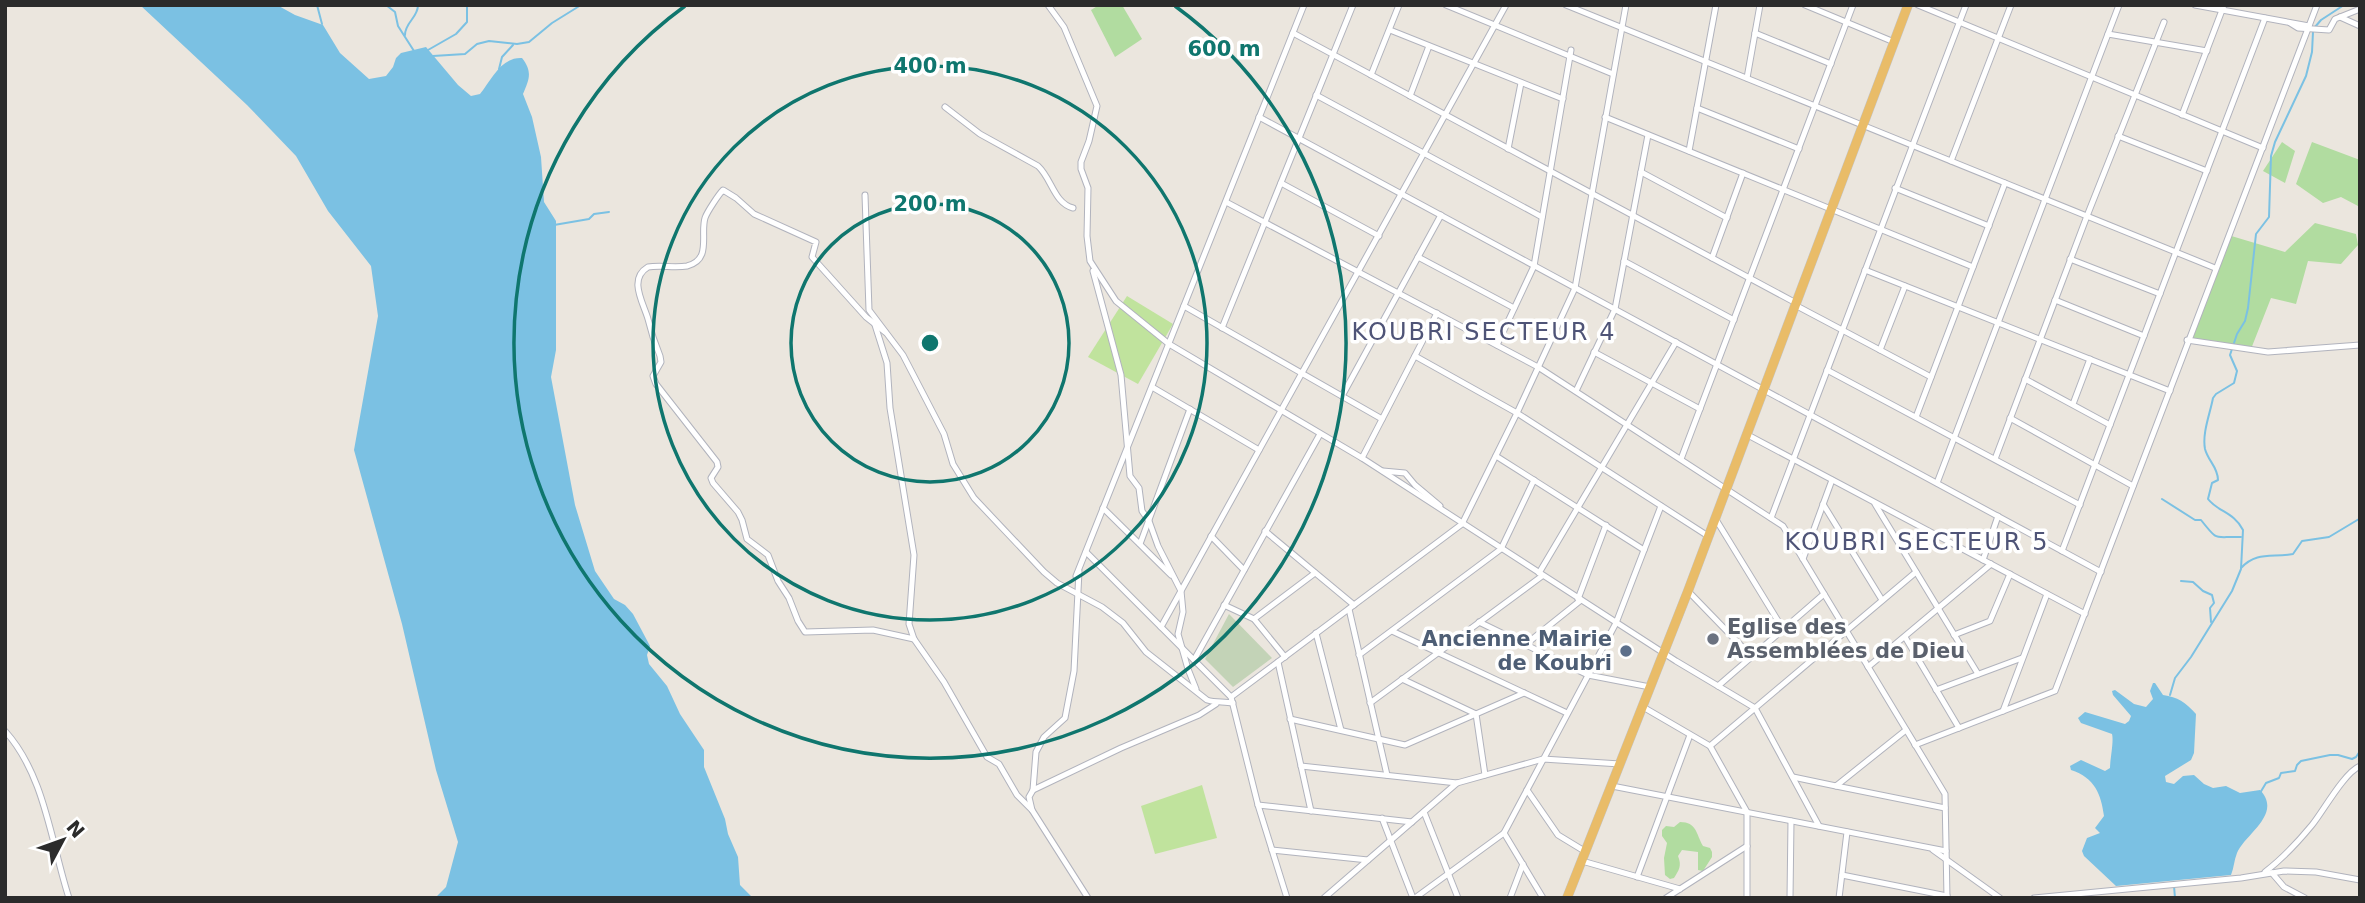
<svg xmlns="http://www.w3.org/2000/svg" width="2365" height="903" font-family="'DejaVu Sans',sans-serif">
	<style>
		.green { fill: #b1dca0 }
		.cemetery { fill: #c3d3b7 }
		.pitch { fill: #c0e39d }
		.water { fill: #7bc1e3 }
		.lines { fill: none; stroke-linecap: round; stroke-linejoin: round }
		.stream { stroke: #7bc1e3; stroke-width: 2 }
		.minor-casing { stroke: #b1b3bd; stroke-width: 7 }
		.trunk-casing { stroke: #c4c4c4; stroke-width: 10 }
		.minor { stroke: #fff; stroke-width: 5 }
		.trunk { stroke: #e9bc68; stroke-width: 9 }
		.ring { fill: none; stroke: #0f766e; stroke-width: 3.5 }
		.worship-dot { fill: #6b7280; stroke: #fff; stroke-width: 2.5 }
		.service-dot { fill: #5c6f8a; stroke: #fff; stroke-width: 2.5 }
		.labels { text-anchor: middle; stroke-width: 7; stroke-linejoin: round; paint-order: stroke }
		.worship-label { font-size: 21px; font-weight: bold; fill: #5b616d; stroke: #fff; text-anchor: start }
		.service-label { font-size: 21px; font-weight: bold; fill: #4e5e75; stroke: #fff; text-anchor: end }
		.quarter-label { font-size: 24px; letter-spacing: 2px; fill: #4f5477; stroke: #fff }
		.centre { fill: #0f766e; stroke: #fff; stroke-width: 3.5 }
		.ring-label { font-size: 21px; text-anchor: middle; font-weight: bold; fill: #0f766e; stroke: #fff; stroke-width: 7; stroke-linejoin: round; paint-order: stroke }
	</style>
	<rect width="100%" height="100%" fill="#ebe6de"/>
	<g class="green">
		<path d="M1099,5H1122L1142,39L1115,57L1091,10Z"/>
		<path d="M2282,142L2295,151L2285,183L2263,171Z"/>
		<path d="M2312,142L2360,160V204L2358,206L2341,197L2323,203L2296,184Z"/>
		<path d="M2315,223L2356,234L2358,245L2341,264L2308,261L2296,304L2271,298L2251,349L2187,340L2228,235L2285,252Z"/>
		<path d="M1680,822C1697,822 1696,834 1703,846L1710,848L1712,852V857L1703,871L1698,870V852L1682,850L1678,856C1682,866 1679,870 1674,878L1670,879L1665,875L1664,858L1667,843L1662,836V830L1666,826L1674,827Z"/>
	</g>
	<path class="cemetery" d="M1229,614L1272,658L1233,687L1205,659Z"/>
	<g class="pitch">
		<path d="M1127,296L1173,324L1138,384L1088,357Z"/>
		<path d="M1202,785L1217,838L1155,854L1141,806Z"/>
	</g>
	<g class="water">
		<path d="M140,5H277L295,15L323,25L340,53L369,79L386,76L393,67L396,58L401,53L426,47L458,85L471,96L480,94C492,79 501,57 522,58C533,72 529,80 523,94L532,117L541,157L544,202L556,221V350L551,377L575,505L595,571L614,599L625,605L633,614L650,646L647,655L649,664L667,686L680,714L704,750V767L725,819L728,834L738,857L740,885L753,898H435L446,887L458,842L436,770L402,624L354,450L378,316L371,266L328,211L296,156L247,105Z"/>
		<path d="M2153,683H2155L2163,695C2178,697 2185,702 2196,714L2194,753L2191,760L2165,776L2166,782L2174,784L2183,776L2194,775L2204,784L2213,788L2226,786L2240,793L2260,790C2283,814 2245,834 2237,853C2234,860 2234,868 2231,875L2116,886L2084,856L2082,851L2087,838L2100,833L2095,828L2104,816C2101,794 2095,778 2071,770L2070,766L2081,760L2105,771L2110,768C2110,760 2114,741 2112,734L2081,723L2078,718L2085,712L2125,724L2129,721L2131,716L2113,695L2112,691L2115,690L2134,704L2146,707L2153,699L2150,691Z"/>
	</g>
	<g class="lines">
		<g class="stream">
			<path d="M317,5L322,24"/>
			<path d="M386,5L395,12L398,26L414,51"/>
			<path d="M2315,27L2321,20L2344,5"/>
			<path d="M405,35C405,22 418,18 418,5"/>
			<path d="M428,50L456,34L467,22V5"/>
			<path d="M433,56L465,54L477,44L489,41L517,44L529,42L552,23L581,5"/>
			<path d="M499,69L502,57L513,45"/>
			<path d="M554,225L589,219L594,214L609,212"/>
			<path d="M2162,499L2195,520H2201C2219,543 2214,536 2241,537"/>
			<path d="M2241,568C2257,551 2272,558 2293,554L2302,541L2329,537L2359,519"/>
			<path d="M2181,581L2193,582L2203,591L2212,595L2214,603L2210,608L2211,622"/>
			<path d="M2170,695L2175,678L2191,657L2232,591L2241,569L2243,530C2234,512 2218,512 2208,499L2212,483L2218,480C2218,467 2208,461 2205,449C2202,433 2210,414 2213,398L2216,394L2234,383L2237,371L2230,355L2237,334L2245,321L2248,308L2256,234L2269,217L2271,156L2275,142L2306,76L2312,52L2313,32"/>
			<path d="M2260,793L2266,783L2279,778L2281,773L2295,771L2297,765L2301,761L2330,755H2338L2352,759L2356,757L2360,751"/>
			<path d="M2174,886L2175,898"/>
		</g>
		<g class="minor-casing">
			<g id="minor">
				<path d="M1048,5L1064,27L1097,106L1089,141L1081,162V169L1088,188L1087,236L1090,261L1116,301L1169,344L1362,458L1676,661L1755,708L1819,826"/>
				<path d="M1446,5L1613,74"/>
				<path d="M1566,5L2215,268"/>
				<path d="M1805,5L1894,42"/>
				<path d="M1918,5L2263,148"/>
				<path d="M2195,5L2309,26"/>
				<path d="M2340,17L2360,26"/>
				<path d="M2290,23L2298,28L2329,30L2335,19L2360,9"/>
				<path d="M1390,30L1563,99"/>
				<path d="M1293,33L1796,303"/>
				<path d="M1755,33L1831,64"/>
				<path d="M2108,34L2207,51"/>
				<path d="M1371,75L1399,5"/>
				<path d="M1747,78L1760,5"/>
				<path d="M1316,95L1542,217"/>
				<path d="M1410,96L1429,46"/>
				<path d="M945,107L980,134L1038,166C1052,179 1054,203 1073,208"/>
				<path d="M1697,108L1799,149"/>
				<path d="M2182,115L2224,5"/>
				<path d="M1259,117L2101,572"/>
				<path d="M1605,117L1973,267"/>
				<path d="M2118,136L2207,171"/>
				<path d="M1508,149L1521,83"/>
				<path d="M1689,151L1716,5"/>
				<path d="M1951,161L2011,5"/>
				<path d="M1641,172L1727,218"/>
				<path d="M1281,183L1379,236"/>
				<path d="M1895,188L1989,226"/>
				<path d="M865,195L869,310L903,355L944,434L953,464L974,498L1044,572L1057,583L1102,607L1123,623L1146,652L1207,700C1216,703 1224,701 1233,703"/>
				<path d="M1226,202L1538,367L1783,526L1945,794L1947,898"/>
				<path d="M1418,257L1514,308"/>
				<path d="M1712,258L1743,173"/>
				<path d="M2070,259L2160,294"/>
				<path d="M1624,261L1734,320"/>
				<path d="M1865,270L2170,391"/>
				<path d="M1093,271L1121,375L1130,476L1139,488L1142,511L1149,521L1158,546L1181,591L1183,612L1178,634L1188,669L1196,689"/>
				<path d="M2055,300L2144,336"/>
				<path d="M1795,305L1931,377"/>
				<path d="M1184,306L1382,419"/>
				<path d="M875,325L887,363L890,408L914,555L909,624L914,639L944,682L987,757L999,764L1017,795L1032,810L1088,898"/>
				<path d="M1222,328L1353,5"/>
				<path d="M885,332L866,317L812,257L816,242L754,214L736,198L723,190C719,194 707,212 705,218C700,234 712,260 687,266C675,268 660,265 648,267C628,279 643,302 648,319C651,332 655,344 660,356L661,362L653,376L656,384L717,462L718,467L711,478L713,483L738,512L742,520L747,539L768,555L778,581L789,598L798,621L805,632L873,630L914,639"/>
				<path d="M2187,340L2268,352L2360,345"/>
				<path d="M1497,345L1534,266L1571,50"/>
				<path d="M1880,350L1905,286"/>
				<path d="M1594,352L1700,409"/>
				<path d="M1415,356L1517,413L1708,536"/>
				<path d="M1827,370L2080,505"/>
				<path d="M2025,379L2110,425"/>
				<path d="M1152,387L1259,450"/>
				<path d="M1576,391L1615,309L1648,135"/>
				<path d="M1342,396L1441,215"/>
				<path d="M2073,404L2090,359"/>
				<path d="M1916,417L2005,183"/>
				<path d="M2010,418L2133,486"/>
				<path d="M1746,434L2085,614"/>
				<path d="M1496,456L1644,550"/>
				<path d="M1362,458L1437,313"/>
				<path d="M1681,459L1853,5"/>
				<path d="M1995,459L2087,216L2164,22"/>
				<path d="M1383,471L1405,473L1415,485L1440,506"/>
				<path d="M1937,483L2119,5"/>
				<path d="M1823,504L1882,600"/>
				<path d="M1875,504L1978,674"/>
				<path d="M1103,508L1171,575"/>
				<path d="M1715,518L1783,629"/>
				<path d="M1771,518L1966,5"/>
				<path d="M1265,531L1354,605"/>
				<path d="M1211,536L1244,570"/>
				<path d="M1140,544L1190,409"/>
				<path d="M2062,551L2265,18"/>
				<path d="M1086,552L1231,697L1258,805L1287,898"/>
				<path d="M1803,559L1832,480"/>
				<path d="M1983,560L1998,516"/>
				<path d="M1539,573L1676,342"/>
				<path d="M1076,576L1304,5"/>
				<path d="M1688,591L1751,656"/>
				<path d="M1578,599L1606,525"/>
				<path d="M1224,605L1254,619L1285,657"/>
				<path d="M1349,609L1387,775"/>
				<path d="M1254,619L1315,573"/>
				<path d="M1479,622L1588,675L1650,687"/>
				<path d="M1161,627L1506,5"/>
				<path d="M1392,631L1567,713"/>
				<path d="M1316,633L1341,730"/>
				<path d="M1954,635L1990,621L2010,574"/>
				<path d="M1905,637L1959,728"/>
				<path d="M1525,645L1581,600"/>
				<path d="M1359,655L1501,549L1534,480"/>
				<path d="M1194,660L1320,434"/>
				<path d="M1278,662L1311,811"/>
				<path d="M1868,667L1991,564"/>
				<path d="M1402,679L1476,714L1485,775"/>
				<path d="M1718,686L1824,594"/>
				<path d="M1936,690L2022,658"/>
				<path d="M1231,697L1462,524L1517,413L1575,288L1626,5"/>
				<path d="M1370,703L1542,576"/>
				<path d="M1643,707L1710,746L1747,812V898"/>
				<path d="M2003,711L2047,594"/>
				<path d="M1290,719L1405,745L1524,693"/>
				<path d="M5,731C45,775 51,843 69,898"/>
				<path d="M1915,745L2055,691L2317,5"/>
				<path d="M1710,746L1916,572"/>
				<path d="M1301,766L1457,783L1543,759L1620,764"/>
				<path d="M1793,777L1836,786L1906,730"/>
				<path d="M1612,786L1946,851"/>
				<path d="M1836,786L1945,808"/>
				<path d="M1033,790L1036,752L1044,737L1065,718L1074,671L1079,571"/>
				<path d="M1527,790L1558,835L1586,852"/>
				<path d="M1258,805L1412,822"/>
				<path d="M1032,810L1029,797L1033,790L1121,748L1199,715L1216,704"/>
				<path d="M1424,812L1458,898"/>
				<path d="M1382,818L1413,898"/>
				<path d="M1504,833L1543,898"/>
				<path d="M1272,850L1368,860"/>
				<path d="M1933,850L2000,898"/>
				<path d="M1582,861L1680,889"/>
				<path d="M2265,872C2282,859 2298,842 2312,825C2324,810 2344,773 2360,766"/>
				<path d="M2272,873L2284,887L2305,898"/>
				<path d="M1842,875L1947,896"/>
				<path d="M1637,877L1690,735"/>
				<path d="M1324,898L1457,783"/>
				<path d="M1415,898L1504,833L1616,623L1661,506"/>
				<path d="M1510,898L1523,864"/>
				<path d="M1666,898L1747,846"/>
				<path d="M1790,898L1791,821"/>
				<path d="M1839,898L1847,832"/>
				<path d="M2034,898L2241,878L2284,871L2316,872L2360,880"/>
			</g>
		</g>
		<g class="trunk-casing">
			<path id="trunk" d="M1567,898L1688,591L1908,5"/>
		</g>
		<use href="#minor" class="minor"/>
		<use href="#trunk" class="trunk"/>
	</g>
	<g class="ring">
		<circle cx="930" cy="343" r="139"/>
		<circle cx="930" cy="343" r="277"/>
		<path d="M1175 6A416 416 0 1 1 685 6"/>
	</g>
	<circle class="worship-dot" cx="1713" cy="639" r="7"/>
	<circle class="service-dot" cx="1626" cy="651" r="7"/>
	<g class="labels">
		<g class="worship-label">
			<text x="1727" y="634">Eglise des<tspan x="1727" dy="24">Assemblées de Dieu</tspan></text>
		</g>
		<g class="service-label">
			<text x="1612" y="646">Ancienne Mairie<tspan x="1612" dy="24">de Koubri</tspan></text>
		</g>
		<g class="quarter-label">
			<text x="1484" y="340">KOUBRI SECTEUR 4</text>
			<text x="1917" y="550">KOUBRI SECTEUR 5</text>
		</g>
	</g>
	<circle cx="930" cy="343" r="10" class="centre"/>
	<g class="ring-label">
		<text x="1224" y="56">600 m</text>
		<text x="930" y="73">400 m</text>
		<text x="930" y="211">200 m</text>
	</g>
	<rect width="2365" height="903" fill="none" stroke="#2b2b2b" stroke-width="14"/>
	<g transform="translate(63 840) rotate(49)" stroke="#ffffff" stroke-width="5" paint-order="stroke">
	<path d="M0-5L12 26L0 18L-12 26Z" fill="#2b2b2b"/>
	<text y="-10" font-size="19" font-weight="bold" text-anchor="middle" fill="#2b2b2b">N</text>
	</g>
</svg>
